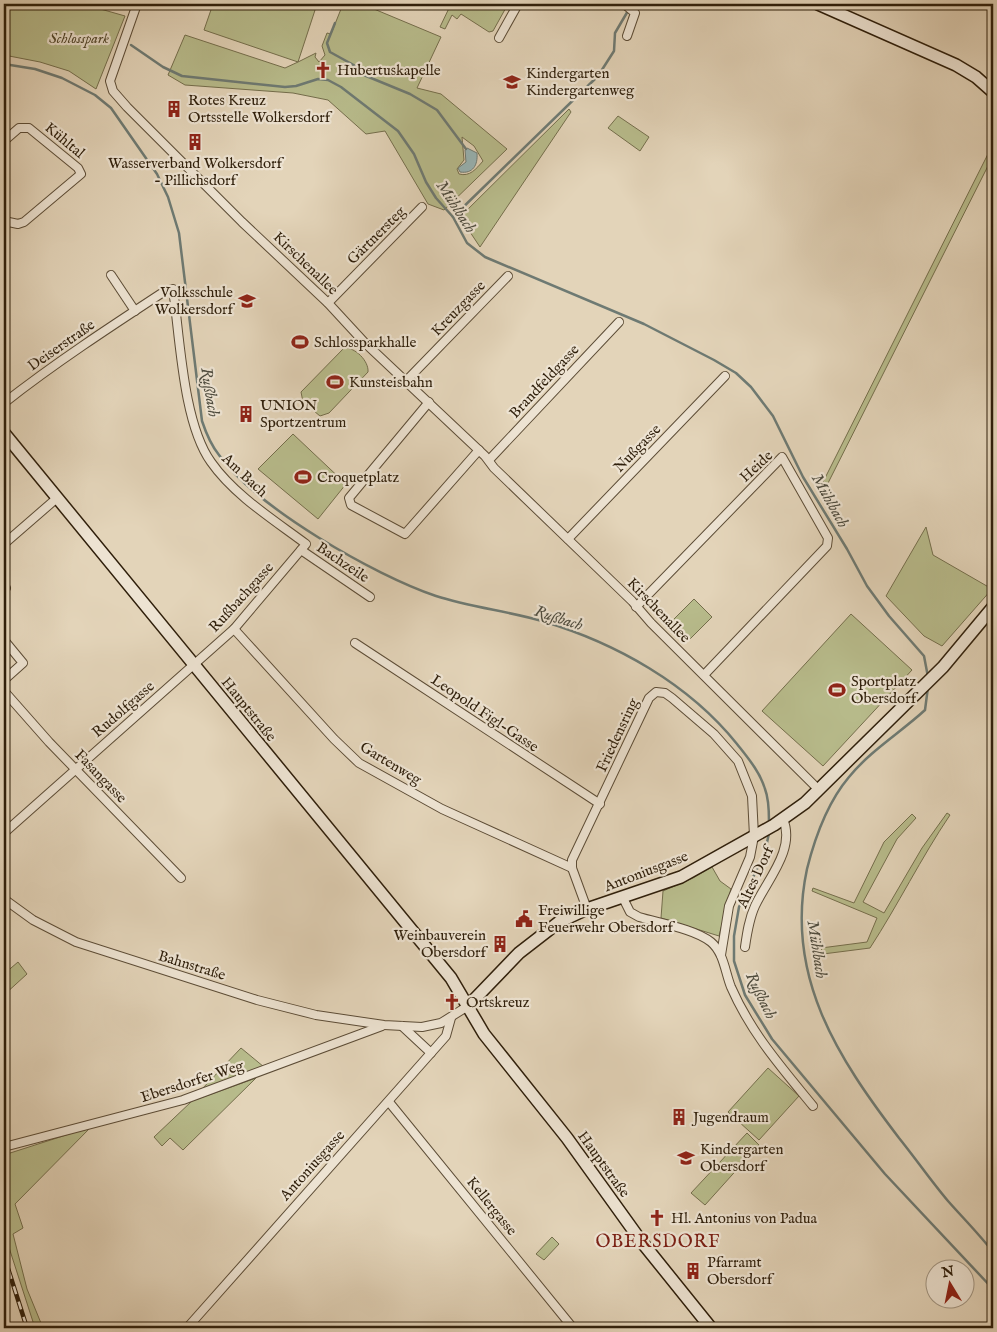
<svg xmlns="http://www.w3.org/2000/svg" width="997" height="1332" font-family="'IM FELL English',serif">
	<style>
		.green { fill: #b8bc8c; stroke: #746e4c; fill-rule: evenodd }
		.water { fill: #98b6b8; stroke: #6e7a73 }
		.lines { fill: none; stroke-linecap: round; stroke-linejoin: round }
		.stream { stroke: #6e7a73; stroke-width: 2.5 }
		.street-casing { stroke: #5c4c36; stroke-width: 10 }
		.secondary-casing { stroke: #2f1f0b; stroke-width: 14 }
		.street { stroke: #ede3d2; stroke-width: 8 }
		.secondary { stroke: #ede3d2; stroke-width: 11 }
		.rail-casing { stroke: #2f1f0b; stroke-width: 4.5 }
		.rail { stroke: #ede3d2; stroke-width: 2.5; stroke-dasharray: 8; stroke-linecap: butt }
		.labels { text-anchor: middle; stroke-width: 4.5; stroke-linejoin: round; paint-order: stroke }
		.park-label { font-size: 15px; font-style: italic; fill: #51462b; stroke: #ede3d2 }
		.poi-label { font-size: 15px; fill: #2f1f0b; stroke: #ede3d2; text-anchor: start }
		.street-label { font-size: 15px; fill: #2f1f0b; stroke: #ede3d2 }
		.water-label { font-size: 16px; font-style: italic; fill: #4e4c3f; stroke: #ede3d2 }
		.quarter-label { font-size: 18px; letter-spacing: 1px; fill: #7a1f14; stroke: #ede3d2 }
	</style>
	<rect width="100%" height="100%" fill="#e3d4b9"/>
	<filter id="stains"><feTurbulence type="fractalNoise" baseFrequency=".004" numOctaves="4"/><feColorMatrix values="0 0 0 0 .2 0 0 0 0 .09 0 0 0 0 .02 0 0 0 .5 -.17"/></filter>
	<radialGradient id="worn" r=".72"><stop offset=".6" stop-color="#630" stop-opacity="0"/><stop offset="1" stop-color="#630" stop-opacity=".3"/></radialGradient>
	<g class="green">
		<path d="M4,4H83L125,16L96,89L69,71L40,62L4,55Z"/>
		<path d="M213,4H317L298,62L316,53L315,57L319,62L325,55L322,46L327,33L331,34L343,4H362L441,37L417,88L441,94L507,149L444,210L428,204L385,131L366,134L328,100L293,93L185,85L168,75L185,35L285,68L298,62L204,30ZM462,137L474,146L483,161C476,169 470,177 459,174L457,169L464,160Z"/>
		<path d="M451,4H508L493,31L489,32L461,14L457,19L452,15L445,29L440,27Z"/>
		<path d="M569,109L571,112L480,247L460,217Z"/>
		<path d="M618,116L649,137L640,151L608,128Z"/>
		<path d="M993,144V156L824,491L821,486Z"/>
		<path d="M344,348C355,347 369,361 368,372L329,413L320,416L303,402L301,392Z"/>
		<path d="M293,434L346,484L318,519L258,469Z"/>
		<path d="M926,527L933,555L992,589L942,646L924,636L886,596Z"/>
		<path d="M694,599L712,617L685,644L667,626Z"/>
		<path d="M851,614L912,670L823,766L762,711Z"/>
		<path d="M947,813L950,815C921,858 898,905 870,948L823,954L821,948L867,942L877,918L812,891L813,888L854,903L884,842L912,814L916,818L897,839L863,902L884,913L922,848Z"/>
		<path d="M712,867L720,881L731,889L719,936L661,918L663,891L693,878Z"/>
		<path d="M18,962L27,974L4,995V974Z"/>
		<path d="M241,1048L264,1067L202,1089Z"/>
		<path d="M768,1068L799,1096L759,1140L728,1112Z"/>
		<path d="M256,1078L183,1150L170,1138L162,1146L154,1137L192,1101Z"/>
		<path d="M91,1127L15,1204L23,1228L13,1234L27,1289L43,1328H35L4,1232V1155Z"/>
		<path d="M747,1133L759,1145L705,1205L691,1193Z"/>
		<path d="M552,1237L559,1244L544,1260L536,1254Z"/>
	</g>
	<path class="water" d="M467,148L477,153C478,165 473,174 460,172L458,168L466,162L465,150Z"/>
	<g class="lines">
		<g class="stream">
			<path d="M335,23L327,43L330,52L359,68L362,70V74"/>
			<path d="M131,45L163,67L182,76L285,87L296,86L318,79L328,80L341,87L398,131L414,154L426,182L436,198L453,217L467,243L485,257L644,324L714,360L736,373L751,387L773,416L803,477L847,549L867,586L889,616L924,656L928,677"/>
			<path d="M4,64L35,69L62,78L95,95L111,108L157,174L168,197L179,233L202,421C206,433 211,445 219,455C257,508 374,575 436,596C470,607 507,611 542,621C616,643 689,684 737,744C748,758 760,772 765,789C769,799 769,812 769,822"/>
			<path d="M354,71L410,94L437,110L466,149"/>
			<path d="M453,217L598,76L614,51L615,33L632,4"/>
			<path d="M928,687L925,710C900,733 871,750 849,777C827,803 815,837 807,869C784,976 838,1058 899,1138C916,1159 931,1181 948,1201C963,1218 979,1234 993,1252"/>
			<path d="M769,833L765,852L739,907L734,936V961L745,995L772,1039L885,1174L993,1289"/>
		</g>
		<g class="street-casing">
			<g id="street">
				<path d="M137,4L110,81L113,91L127,107L242,222L328,303L364,342L485,456L494,468L632,601L651,623L819,790"/>
				<path d="M624,4L635,13L627,36"/>
				<path d="M499,38L518,4"/>
				<path d="M4,141L19,128H29L78,168L81,174L24,222L18,224L4,221"/>
				<path d="M111,275L135,311"/>
				<path d="M328,303L422,207"/>
				<path d="M406,381L508,276"/>
				<path d="M429,402L349,498L351,505L405,534L479,450"/>
				<path d="M4,403C55,363 110,327 165,291L173,289C180,338 183,423 211,462C234,495 274,520 306,544L234,629L4,833"/>
				<path d="M489,460L619,322"/>
				<path d="M568,539L725,376"/>
				<path d="M4,544L57,498"/>
				<path d="M301,550L370,597"/>
				<path d="M4,585L6,588L4,591"/>
				<path d="M636,607L782,457L828,538L827,546L704,675"/>
				<path d="M234,629L334,739L359,763L442,809L572,868"/>
				<path d="M4,640L23,663L4,680"/>
				<path d="M355,643L600,804"/>
				<path d="M4,691L49,742L181,878"/>
				<path d="M623,898L630,912L639,917C659,923 695,929 711,942C724,953 725,972 731,987C751,1033 782,1068 813,1106"/>
				<path d="M4,899L33,920L76,942L257,1000L316,1015L384,1025L422,1027L441,1023L468,1006"/>
				<path d="M587,909L572,868V860L649,698L656,692L665,693L672,698L714,734L738,761L752,796L754,836L750,857L729,906L721,955"/>
				<path d="M745,947C747,933 749,919 755,906C767,880 796,849 783,819"/>
				<path d="M402,1026L431,1053"/>
				<path d="M389,1102L573,1328"/>
				<path d="M4,1147L183,1100L382,1026"/>
				<path d="M187,1328L446,1036L451,1018"/>
			</g>
		</g>
		<g class="secondary-casing">
			<g id="secondary">
				<path d="M818,4L956,65L976,77L993,92"/>
				<path d="M4,433L451,978L484,1034L567,1138L641,1241L711,1328"/>
				<path d="M468,1006L519,953L559,922L587,909L681,877L774,825L805,803L943,667L993,607"/>
			</g>
		</g>
		<use href="#street" class="street"/>
		<use href="#secondary" class="secondary"/>
		<g class="rail-casing">
			<path id="rail" d="M4,1256L27,1328"/>
		</g>
		<use href="#rail" class="rail"/>
	</g>
	<defs>
		<g id="church-bare" transform="scale(1.35)"><path d="M-1.2-6h2.4v3.5h3.3v2.4h-3.3V6h-2.4V-.1h-3.3v-2.4h3.3Z" fill="#8f2418" stroke="#ede3d2" stroke-width="2.5" paint-order="stroke"/></g>
		<g id="school-bare" transform="scale(1.35)"><path d="M0-5L7-2L0 1L-7-2ZM-4 1L0 2.5L4 1V4Q0 6-4 4Z" fill="#8f2418" stroke="#ede3d2" stroke-width="2.5" paint-order="stroke"/></g>
		<g id="building-bare" transform="scale(1.35)"><path d="M-4-6H4V6H1V3H-1V6H-4ZM-2.5-4.3h1.7v1.8h-1.7ZM.8-4.3h1.7v1.8H.8ZM-2.5-1h1.7V.8h-1.7ZM.8-1h1.7V.8H.8Z" fill="#8f2418" stroke="#ede3d2" stroke-width="2.5" paint-order="stroke"/></g>
		<g id="stadium-bare" transform="scale(1.35)"><path d="M0-5a6.5 5 0 1 0 0 10a6.5 5 0 1 0 0-10ZM-3.5-1.8h7v3.6h-7Z" fill="#8f2418" stroke="#ede3d2" stroke-width="2.5" paint-order="stroke"/></g>
		<g id="civic-bare" transform="scale(1.35)"><path d="M-.6-6.5H3V-4.5H.6V-3L4-1V1h2V6H-6V1h2V-1L-.6-3ZM-1.2 2.5V6h2.4V2.5Z" fill="#8f2418" stroke="#ede3d2" stroke-width="2.5" paint-order="stroke"/></g>
	</defs>
	<g fill-rule="evenodd">
		<use href="#church-bare" x="323" y="70"/>
		<use href="#school-bare" x="512" y="82"/>
		<use href="#building-bare" x="174" y="109"/>
		<use href="#building-bare" x="195" y="142"/>
		<use href="#school-bare" x="247" y="301"/>
		<use href="#stadium-bare" x="300" y="342"/>
		<use href="#stadium-bare" x="335" y="382"/>
		<use href="#building-bare" x="246" y="414"/>
		<use href="#stadium-bare" x="303" y="477"/>
		<use href="#stadium-bare" x="837" y="690"/>
		<use href="#civic-bare" x="524" y="919"/>
		<use href="#building-bare" x="500" y="944"/>
		<use href="#church-bare" x="452" y="1002"/>
		<use href="#building-bare" x="679" y="1117"/>
		<use href="#school-bare" x="686" y="1158"/>
		<use href="#church-bare" x="657" y="1218"/>
		<use href="#building-bare" x="693" y="1271"/>
	</g>
	<g class="labels">
		<g class="park-label">
			<text x="79" y="43">Schlosspark</text>
		</g>
		<g class="poi-label">
			<text x="337" y="75">Hubertuskapelle</text>
			<text x="526" y="78">Kindergarten<tspan x="526" dy="17">Kindergartenweg</tspan></text>
			<text x="188" y="105">Rotes Kreuz<tspan x="188" dy="17">Ortsstelle Wolkersdorf</tspan></text>
			<text x="195" y="168" text-anchor="middle">Wasserverband Wolkersdorf<tspan x="195" dy="17">- Pillichsdorf</tspan></text>
			<text x="233" y="297" text-anchor="end">Volksschule<tspan x="233" dy="17">Wolkersdorf</tspan></text>
			<text x="314" y="347">Schlossparkhalle</text>
			<text x="349" y="387">Kunsteisbahn</text>
			<text x="260" y="410">UNION<tspan x="260" dy="17">Sportzentrum</tspan></text>
			<text x="317" y="482">Croquetplatz</text>
			<text x="851" y="686">Sportplatz<tspan x="851" dy="17">Obersdorf</tspan></text>
			<text x="538" y="915">Freiwillige<tspan x="538" dy="17">Feuerwehr Obersdorf</tspan></text>
			<text x="486" y="940" text-anchor="end">Weinbauverein<tspan x="486" dy="17">Obersdorf</tspan></text>
			<text x="466" y="1007">Ortskreuz</text>
			<text x="693" y="1122">Jugendraum</text>
			<text x="700" y="1154">Kindergarten<tspan x="700" dy="17">Obersdorf</tspan></text>
			<text x="671" y="1223">Hl. Antonius von Padua</text>
			<text x="707" y="1267">Pfarramt<tspan x="707" dy="17">Obersdorf</tspan></text>
		</g>
		<g class="street-label">
			<text transform="translate(65 140) rotate(40)" y="5">Kühltal</text>
			<text transform="translate(376 235) rotate(-45)" y="5">Gärtnersteg</text>
			<text transform="translate(306 263) rotate(44)" y="5">Kirschenallee</text>
			<text transform="translate(458 308) rotate(-46)" y="5">Kreuzgasse</text>
			<text transform="translate(61 345) rotate(-35)" y="5">Deiserstraße</text>
			<text transform="translate(544 381) rotate(-47)" y="5">Brandfeldgasse</text>
			<text transform="translate(637 448) rotate(-46)" y="5">Nußgasse</text>
			<text transform="translate(756 466) rotate(-43)" y="5">Heide</text>
			<text transform="translate(245 475) rotate(43)" y="5">Am Bach</text>
			<text transform="translate(343 562) rotate(34)" y="5">Bachzeile</text>
			<text transform="translate(241 597) rotate(-48)" y="5">Rußbachgasse</text>
			<text transform="translate(659 610) rotate(46)" y="5">Kirschenallee</text>
			<text transform="translate(123 709) rotate(-41)" y="5">Rudolfgasse</text>
			<text transform="translate(249 709) rotate(51)" y="5">Hauptstraße</text>
			<text transform="translate(485 713) rotate(34)" y="5">Leopold Figl-Gasse</text>
			<text transform="translate(617 735) rotate(-65)" y="5">Friedensring</text>
			<text transform="translate(391 763) rotate(31)" y="5">Gartenweg</text>
			<text transform="translate(101 776) rotate(46)" y="5">Fasangasse</text>
			<text transform="translate(646 871) rotate(-21)" y="5">Antoniusgasse</text>
			<text transform="translate(755 877) rotate(-65)" y="5">Altes Dorf</text>
			<text transform="translate(192 965) rotate(17)" y="5">Bahnstraße</text>
			<text transform="translate(192 1081) rotate(-18)" y="5">Ebersdorfer Weg</text>
			<text transform="translate(604 1164) rotate(54)" y="5">Hauptstraße</text>
			<text transform="translate(312 1165) rotate(-48)" y="5">Antoniusgasse</text>
			<text transform="translate(492 1206) rotate(51)" y="5">Kellergasse</text>
		</g>
		<g class="water-label">
			<text transform="translate(457 206) rotate(57)" y="6">Mühlbach</text>
			<text transform="translate(211 392) rotate(81)" y="6">Rußbach</text>
			<text transform="translate(831 500) rotate(61)" y="6">Mühlbach</text>
			<text transform="translate(559 617) rotate(18)" y="6">Rußbach</text>
			<text transform="translate(818 949) rotate(81)" y="6">Mühlbach</text>
			<text transform="translate(762 995) rotate(64)" y="6">Rußbach</text>
		</g>
		<g class="quarter-label">
			<text x="658" y="1247">OBERSDORF</text>
		</g>
	</g>
	<rect width="997" height="1332" fill="none" stroke="#e3d4b9" stroke-width="20"/>
	<rect x="5" y="5" width="987" height="1322" fill="none" stroke="#2f1f0b" stroke-width="2.5"/>
	<rect x="10" y="10" width="977" height="1312" fill="none" stroke="#2f1f0b"/>
	<g transform="translate(950 1284) rotate(350)"><circle r="24" fill="#ede3d2" stroke="#a19582"/>
	<path d="M0-4L9 19L0 12L-9 19Z" fill="#8f2418"/>
	<text y="-8" font-size="14" font-weight="bold" text-anchor="middle" fill="#2f1f0b">N</text>
	</g>
	<rect width="100%" height="100%" filter="url(#stains)"/>
	<rect width="100%" height="100%" fill="url(#worn)"/>
</svg>
